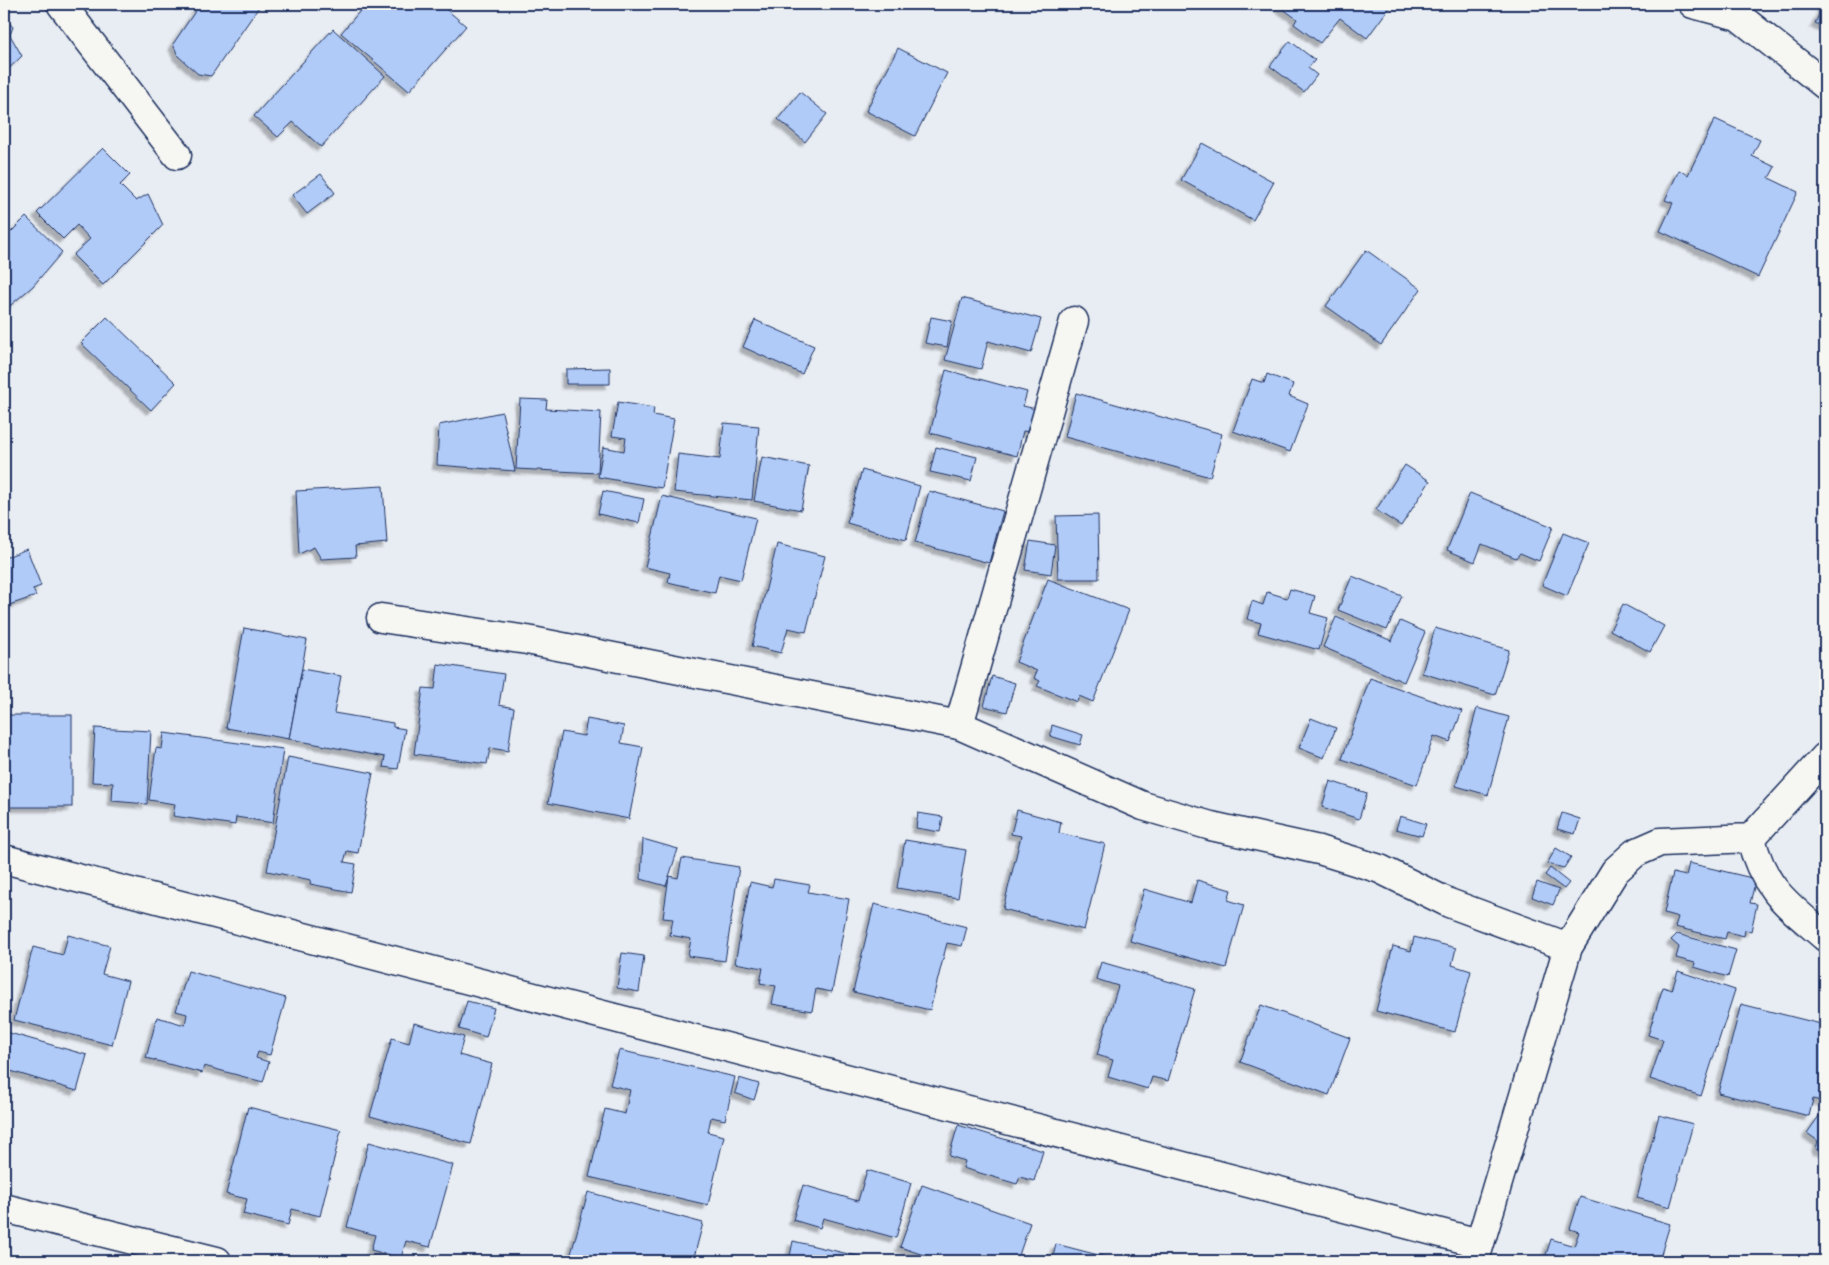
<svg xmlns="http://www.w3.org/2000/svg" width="1829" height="1265" font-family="'Gochi Hand',sans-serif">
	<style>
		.building { fill: #b1cbf9; stroke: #1b2f5e; filter: url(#shadow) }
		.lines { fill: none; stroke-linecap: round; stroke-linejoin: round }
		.minor-casing { stroke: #1b2f5e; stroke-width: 31 }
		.minor { stroke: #f6f6f2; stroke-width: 28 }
	</style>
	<defs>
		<filter id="shadow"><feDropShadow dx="-4.5" dy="4.5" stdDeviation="1" flood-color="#0004"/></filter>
	</defs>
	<rect width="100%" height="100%" fill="#e8edf3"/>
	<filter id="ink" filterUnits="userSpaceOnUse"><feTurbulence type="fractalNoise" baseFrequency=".02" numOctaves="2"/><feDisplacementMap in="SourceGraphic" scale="10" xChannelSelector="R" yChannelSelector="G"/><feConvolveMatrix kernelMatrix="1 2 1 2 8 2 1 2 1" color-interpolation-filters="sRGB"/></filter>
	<g filter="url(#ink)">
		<g class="building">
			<path d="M200,4H261L211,76L198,74L178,56L173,44Z"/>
			<path d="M366,4H440L466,26L409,91L341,33Z"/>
			<path d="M1276,4H1392L1367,38L1340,18L1320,43L1294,24L1297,19Z"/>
			<path d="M1816,4H1825V28L1815,23L1823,7Z"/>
			<path d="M4,17L13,27L10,35L22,56L4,73Z"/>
			<path d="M333,29L385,76L321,147L293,122L278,137L254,116Z"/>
			<path d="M1290,41L1315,60L1308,68L1317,75L1304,92L1270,66Z"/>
			<path d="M898,48L947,73L915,136L866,111Z"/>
			<path d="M800,92L827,114L805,142L778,119Z"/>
			<path d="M1715,119L1760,140L1752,156L1775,167L1769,178L1798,192L1758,277L1660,231L1673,203L1665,200L1679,170L1688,175Z"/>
			<path d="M1202,143L1274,182L1253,220L1181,180Z"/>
			<path d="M103,148L130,175L120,185L136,201L148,194L163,225L103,285L73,255L90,239L77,225L63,239L37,213Z"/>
			<path d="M321,174L335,193L307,214L292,195Z"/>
			<path d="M26,217L62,252L33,286L5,310L4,239Z"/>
			<path d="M1366,250L1421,289L1381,345L1326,306Z"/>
			<path d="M962,298L1041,319L1031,353L988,341L981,369L945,360Z"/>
			<path d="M107,317L176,383L151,410L81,343Z"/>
			<path d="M931,317L952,321L947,347L925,343Z"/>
			<path d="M755,320L814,346L802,374L743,347Z"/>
			<path d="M610,368V384H566V369Z"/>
			<path d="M946,370L1027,392L1023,406L1036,409L1030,432L1023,431L1017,456L930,433Z"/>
			<path d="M1267,374L1293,384L1289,396L1308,404L1290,452L1233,431L1252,379L1264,383Z"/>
			<path d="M1076,393L1222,434L1210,477L1065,437Z"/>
			<path d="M520,399L547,400L546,409L601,412L598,473L516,469Z"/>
			<path d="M618,402L654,408L653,415L674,419L662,488L598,477L603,447L624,451L626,438L612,436Z"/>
			<path d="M502,412L515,471L437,465L439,425Z"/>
			<path d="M724,423L759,426L752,500L674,492L678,454L720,459Z"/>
			<path d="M936,447L977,457L971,481L930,472Z"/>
			<path d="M762,457L809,466L801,510L754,501Z"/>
			<path d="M1405,465L1430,481L1401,526L1376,510Z"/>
			<path d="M862,470L920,486L906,540L847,523Z"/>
			<path d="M383,486L387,543L355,546L356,557L321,559L314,547L299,554L296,491Z"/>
			<path d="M603,491L644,499L639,523L598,514Z"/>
			<path d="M929,491L1003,511L989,563L915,543Z"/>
			<path d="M1470,493L1553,527L1539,561L1520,553L1516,558L1482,544L1475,562L1447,550Z"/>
			<path d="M662,496L756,518L741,580L719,575L715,593L668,582L670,573L645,567Z"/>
			<path d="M1098,515L1099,579H1058L1056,516Z"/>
			<path d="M1563,533L1589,543L1567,596L1542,585Z"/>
			<path d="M1030,541L1055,545L1051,574L1025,570Z"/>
			<path d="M777,544L825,556L806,632L788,628L781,653L752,646Z"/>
			<path d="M27,549L41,586L33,589L36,596L9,605L7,600L4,601V558Z"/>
			<path d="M1352,576L1402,596L1387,630L1338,610Z"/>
			<path d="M1048,579L1129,610L1093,702L1079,696L1077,702L1037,686L1040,681L1034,678L1037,671L1016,662Z"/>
			<path d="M1290,589L1315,596L1310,613L1328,618L1319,650L1258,633L1261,623L1247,619L1252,601L1263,605L1267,592L1287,598Z"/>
			<path d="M1623,604L1664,626L1650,652L1610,630Z"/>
			<path d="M1336,617L1392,641L1400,621L1425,632L1404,682L1323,647Z"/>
			<path d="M244,628L307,640L289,739L226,728Z"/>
			<path d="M1435,628L1509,650L1495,695L1422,673Z"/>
			<path d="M438,664L504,674L499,705L514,708L508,751L490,748L487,764L414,754L423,688L435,689Z"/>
			<path d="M302,669L341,676L334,713L393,723V727L405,729L398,769L383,767L385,757L289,739Z"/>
			<path d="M992,676L1015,683L1007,712L984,706Z"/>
			<path d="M1370,678L1462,711L1450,742L1434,736L1417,785L1342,759Z"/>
			<path d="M1477,708L1509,717L1488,795L1456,786Z"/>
			<rect x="4" y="715" width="68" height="92"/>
			<path d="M1311,718L1336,728L1324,758L1299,748Z"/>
			<path d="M587,719L624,726L621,743L643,747L629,819L548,803L562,732L584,736Z"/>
			<path d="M1052,725L1083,735L1080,745L1050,736Z"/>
			<path d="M95,728L151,731L147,804L112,801L113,783L92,782Z"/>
			<path d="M164,733L283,749L273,823L236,817L235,825L173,816L175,804L149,800L156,748L162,749Z"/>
			<path d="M288,757L373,773L358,853L347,851L344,862L356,864L351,892L310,884L311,880L267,871Z"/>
			<path d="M1330,781L1367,793L1359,819L1322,807Z"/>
			<path d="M1017,810L1061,822L1059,833L1105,844L1084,930L1003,909L1021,836L1011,834Z"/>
			<path d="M918,813L943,817L940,832L916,828Z"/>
			<path d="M1562,813L1580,819L1575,834L1557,829Z"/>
			<path d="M1400,816L1426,824L1422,836L1396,829Z"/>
			<path d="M643,839L678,849L666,886L641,879Z"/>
			<path d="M905,840L966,850L958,898L897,888Z"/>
			<path d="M1556,848L1571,857L1564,868L1547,864Z"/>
			<path d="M682,858L739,867L725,961L688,956L691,939L670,935L673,919L663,918L669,876L678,878Z"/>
			<path d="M1689,863L1756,879L1750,903L1757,904L1751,931L1745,930L1744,936L1727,932L1725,939L1675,927L1678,917L1664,913L1673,873L1686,876Z"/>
			<path d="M1550,868L1569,883L1564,889L1545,875Z"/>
			<path d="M774,879L810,885L808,892L849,899L832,992L816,989L812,1011L772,1004L776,986L760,983L763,968L735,963L750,882L772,887Z"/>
			<path d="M1197,880L1231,890L1228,900L1244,905L1226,968L1130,941L1144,889L1191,903Z"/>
			<path d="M1537,882L1559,890L1553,905L1532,897Z"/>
			<path d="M874,904L967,927L962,946L947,943L930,1010L853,992Z"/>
			<path d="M1677,934L1736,950L1728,977L1694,967L1695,963L1676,958L1679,947L1671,940Z"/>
			<path d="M68,935L110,946L102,974L128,981L112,1045L14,1020L33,947L63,955Z"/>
			<path d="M1414,937L1456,948L1452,965L1471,971L1455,1032L1376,1011L1393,946L1411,951Z"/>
			<path d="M622,953L644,956L639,992L617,988Z"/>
			<path d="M1101,962L1195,989L1168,1081L1152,1077L1148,1089L1108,1077L1113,1060L1097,1055L1118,986L1096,979Z"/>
			<path d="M188,971L286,998L270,1055L258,1052L256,1058L269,1062L263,1082L204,1066L202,1073L146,1058L157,1017L185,1025L187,1014L176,1011Z"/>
			<path d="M1678,971L1735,990L1701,1096L1650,1079L1663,1040L1648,1035L1663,987L1672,990Z"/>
			<path d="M467,1001L494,1008L486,1037L459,1029Z"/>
			<path d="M1741,1004L1825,1025V1102L1813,1099L1809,1116L1718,1093Z"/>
			<path d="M1261,1005L1350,1038L1329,1095L1240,1062Z"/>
			<path d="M414,1023L464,1037L459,1055L492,1064L471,1144L370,1116L392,1038L409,1043Z"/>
			<path d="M6,1032L87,1055L77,1091L4,1069Z"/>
			<path d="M619,1050L735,1077L725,1120L711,1117L708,1132L724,1136L708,1205L589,1177L605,1109L625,1114L630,1090L610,1085Z"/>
			<path d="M739,1078L759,1084L754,1100L735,1093Z"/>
			<path d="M248,1107L341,1130L320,1216L292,1209L288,1225L243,1214L247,1199L226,1194Z"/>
			<path d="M1659,1115L1693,1124L1670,1207L1637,1198Z"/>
			<path d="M1819,1116L1825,1117V1152L1816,1149L1818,1141L1807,1133Z"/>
			<path d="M958,1125L1043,1151L1034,1181L1020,1177L1017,1184L963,1168L965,1161L949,1156Z"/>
			<path d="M369,1142L453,1165L430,1247L406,1241L401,1258L371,1250L375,1235L347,1227Z"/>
			<path d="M867,1170L911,1183L896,1238L823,1218L820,1228L793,1220L803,1185L858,1201Z"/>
			<path d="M922,1185L1030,1223L1017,1261H941L900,1247Z"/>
			<path d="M588,1192L703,1223L693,1261H569Z"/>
			<path d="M1580,1197L1670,1224L1659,1261H1544L1551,1239L1574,1246L1579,1232L1570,1229Z"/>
			<path d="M793,1241L874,1260V1261H789Z"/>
			<path d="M1056,1244L1121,1261H1052Z"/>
			<path d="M30,1257L47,1261H29Z"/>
		</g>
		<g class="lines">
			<g class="minor-casing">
				<g id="minor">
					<path d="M61,4L177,155"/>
					<path d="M1693,4L1738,16L1825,85"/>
					<path d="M381,618L527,640L959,725L1143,806L1211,826L1319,850L1380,869L1449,903L1568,947"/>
					<path d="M959,725L1074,321"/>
					<path d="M1751,838C1763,889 1788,905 1825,937"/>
					<path d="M4,859L1479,1243"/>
					<path d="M4,1208L217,1261"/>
					<path d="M1475,1260L1568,947L1615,871L1635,853L1660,842L1751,838L1825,757"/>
				</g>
			</g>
			<use href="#minor" class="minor"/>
		</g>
	</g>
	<rect width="1829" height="1265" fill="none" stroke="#f6f6f2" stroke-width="20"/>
	<rect x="10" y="10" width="1809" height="1245" fill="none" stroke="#1b2f5e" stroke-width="2" filter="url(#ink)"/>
</svg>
